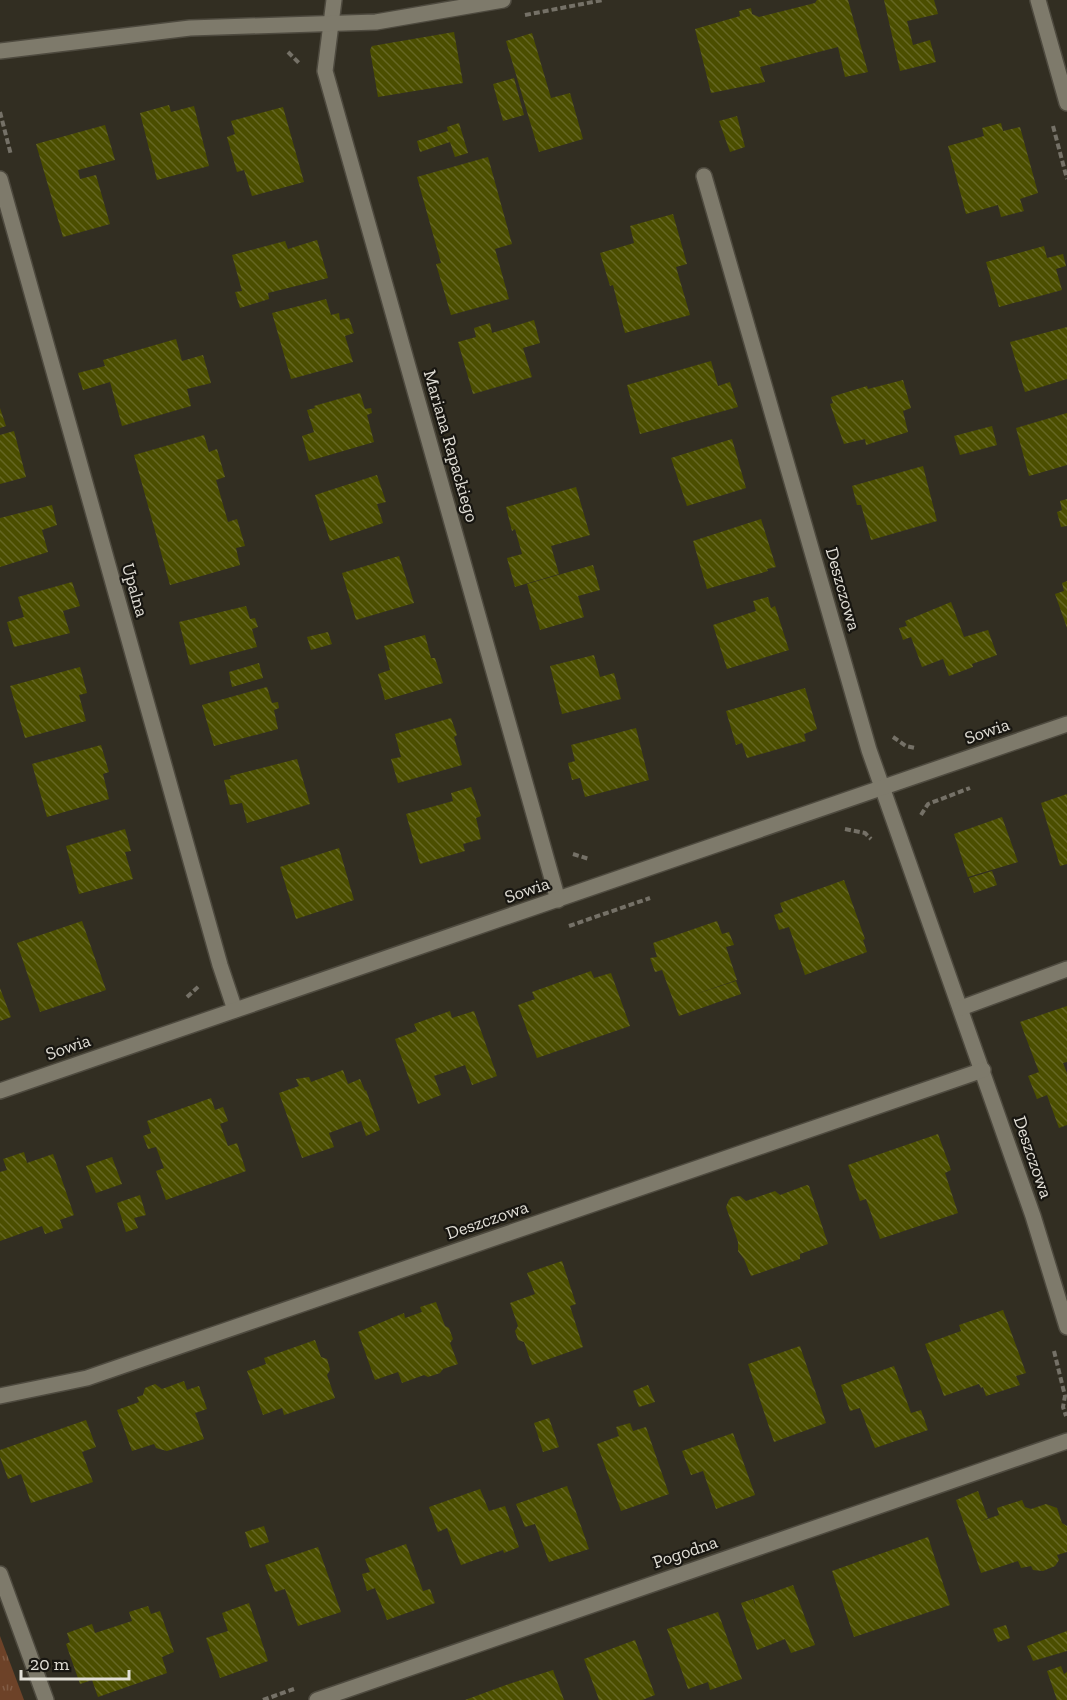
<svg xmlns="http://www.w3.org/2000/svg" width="1067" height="1700" font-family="'Zilla Slab',serif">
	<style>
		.grass { fill: url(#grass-tufts) }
		.building { fill: url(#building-back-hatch) }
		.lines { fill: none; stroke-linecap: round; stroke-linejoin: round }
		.minor-casing { stroke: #4e4a3f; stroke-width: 18 }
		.tertiary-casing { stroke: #4e4a3f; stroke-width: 18 }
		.path { stroke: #757167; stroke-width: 4; stroke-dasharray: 6 3; stroke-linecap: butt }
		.minor { stroke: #7e7a6b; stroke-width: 15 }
		.tertiary { stroke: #7e7a6b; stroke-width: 15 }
		.labels { text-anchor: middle; stroke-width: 4.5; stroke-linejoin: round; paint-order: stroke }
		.street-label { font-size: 18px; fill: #e2dfd7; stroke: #181611 }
	</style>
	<defs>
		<pattern id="grass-tufts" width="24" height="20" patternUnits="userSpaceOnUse" patternTransform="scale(1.5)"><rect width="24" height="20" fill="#6d4228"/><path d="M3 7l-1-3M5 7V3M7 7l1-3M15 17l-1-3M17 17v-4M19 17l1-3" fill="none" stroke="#825d46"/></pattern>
		<pattern id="building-back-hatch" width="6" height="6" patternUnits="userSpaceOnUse" patternTransform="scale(1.5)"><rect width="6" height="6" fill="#4b4e00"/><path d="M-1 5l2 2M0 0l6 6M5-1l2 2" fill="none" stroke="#656724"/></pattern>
	</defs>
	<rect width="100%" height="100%" fill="#322e22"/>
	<path class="grass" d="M0,1636L24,1700H0Z"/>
	<g class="building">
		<path d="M817,0H848L868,72L845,77L838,47L760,67L765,82L711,93L695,29L740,16L739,11L751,8L752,14L759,17L815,3Z"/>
		<path d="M884,0H934L938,14L907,21L913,45L930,40L936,62L900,71Z"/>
		<path d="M454,32L463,83L378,97L370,50L372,46Z"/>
		<path d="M532,33L551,98L570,93L583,139L539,152L506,41Z"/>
		<path d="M514,78L524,115L503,121L493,84Z"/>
		<path d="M169,105L171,112L194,106L209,166L157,180L140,113Z"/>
		<path d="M283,107L304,182L252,196L244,170L237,172L227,137L235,134L231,121Z"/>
		<path d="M737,116L745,147L730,152L719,121Z"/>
		<path d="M459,123L468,153L455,157L450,142L420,152L417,141L448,131L447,127Z"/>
		<path d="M1001,123L1003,131L1020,127L1038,193L1020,199L1024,211L1001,217L998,205L966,214L948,146L984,136L982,128Z"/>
		<path d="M105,125L115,160L78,170L80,179L96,175L110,224L63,237L36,144Z"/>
		<path d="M488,157L512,244L495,249L509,299L451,315L436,264L441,263L417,177Z"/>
		<path d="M673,214L687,264L676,267L690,315L625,333L613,285L610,286L600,253L634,243L630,226Z"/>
		<path d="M317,240L328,278L268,293L269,299L240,308L235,292L242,291L232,255L285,241L288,249Z"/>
		<path d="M1044,246L1047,258L1063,254L1066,266L1056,269L1062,290L999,307L986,262Z"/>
		<path d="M326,299L331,315L339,313L340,320L349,318L354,333L345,336L353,362L291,379L272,313Z"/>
		<path d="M534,320L540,343L523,348L532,377L473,394L458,342L476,337L474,328L490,323L492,333Z"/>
		<path d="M1067,327V379L1025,392L1010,342Z"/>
		<path d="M176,339L182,361L203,355L211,383L187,389L191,406L122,426L110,382L83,390L78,373L105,366L103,360Z"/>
		<path d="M711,361L718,386L730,382L738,407L640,434L627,385Z"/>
		<path d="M903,380L911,408L903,411L908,432L866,445L865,439L844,444L830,404L833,403L831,397L867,386L868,389Z"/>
		<path d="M360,393L365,409L371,408L372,413L367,415L374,442L309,461L302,436L314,432L307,410L315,408L314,406Z"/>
		<path d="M0,408L6,426L0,428Z"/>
		<path d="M1067,413V465L1029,476L1016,428Z"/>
		<path d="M992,426L997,445L960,455L954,436Z"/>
		<path d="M14,431L26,477L0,484V435Z"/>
		<path d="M204,435L209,452L217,449L225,477L216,480L228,522L237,519L245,546L236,548L240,565L170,585L134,455Z"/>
		<path d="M732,439L746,488L687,506L671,458Z"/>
		<path d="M923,466L937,521L871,540L861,505H857L852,486Z"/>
		<path d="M377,475L386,502L377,504L383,523L330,541L315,495Z"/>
		<path d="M576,487L590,535L551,546L559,574L515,587L507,558L522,554L515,529L512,531L506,507Z"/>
		<path d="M1067,499V526L1061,527L1057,512L1062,510L1060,501Z"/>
		<path d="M52,505L57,525L42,530L48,552L0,567V518Z"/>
		<path d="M761,519L776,567L767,569L768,571L707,589L693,541Z"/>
		<path d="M399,556L414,603L356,620L342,573Z"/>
		<path d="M593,565L600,590L578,596L584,617L540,630L527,584Z"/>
		<path d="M1067,581V628L1055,594L1064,591L1062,583Z"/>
		<path d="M72,582L80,606L63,611L70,633L14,647L7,622L24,617L18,597Z"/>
		<path d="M768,597L771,608L775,606L789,650L727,669L713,625L756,611L753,601Z"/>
		<path d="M951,602L964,637L988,630L997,655L972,664L973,667L949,676L943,659L922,667L911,637L903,640L899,628L907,626L905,621Z"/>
		<path d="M246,606L250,619L255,618L258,627L252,629L257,647L190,665L179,622Z"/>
		<path d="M328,632L332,644L311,650L307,637Z"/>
		<path d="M425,635L431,658H435L443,683L385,700L378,674L390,670L384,646Z"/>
		<path d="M594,655L600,677L614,673L621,699L562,714L550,666Z"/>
		<path d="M259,663L263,678L232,687L229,672Z"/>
		<path d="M80,667L87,693L79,695L86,721L25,738L10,686Z"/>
		<path d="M267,687L272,703L278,702L279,708L274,710L278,729L214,746L202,705Z"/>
		<path d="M805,688L817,729L804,734L806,741L747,758L742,743L736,745L726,711Z"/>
		<path d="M451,718L457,735L454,737L462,765L398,783L391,759L401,757L395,734Z"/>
		<path d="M636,728L649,780L585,797L580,778L572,780L568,763L575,761L571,745Z"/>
		<path d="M101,745L109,772L103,774L109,799L47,817L32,764Z"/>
		<path d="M297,759L310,804L247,823L242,803L230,805L224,780L231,779L230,776Z"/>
		<path d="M471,787L481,816L476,818L481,839L463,844L465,851L420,864L406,814L453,801L451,793Z"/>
		<path d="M1067,794V864L1060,866L1041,803Z"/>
		<path d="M1002,817L1018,862L968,877L954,834Z"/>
		<path d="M125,829L131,851L125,852L133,879L79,894L66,846Z"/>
		<path d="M339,848L354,900L296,919L280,867Z"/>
		<path d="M992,871L997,885L974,893L969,878Z"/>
		<path d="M844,880L865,939L863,940L867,952L805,975L789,927L779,930L774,915L783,912L780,903Z"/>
		<path d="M82,921L106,990L40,1012L17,943Z"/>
		<path d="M717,921L722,934L729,932L734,945L726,947L737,980L690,996L736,981L741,994L679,1016L662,970L655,972L650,958L657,957L653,943Z"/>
		<path d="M591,971L594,978L611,973L630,1026L537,1058L518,1005L535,999L532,992Z"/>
		<path d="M0,988L11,1017L0,1021Z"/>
		<path d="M1067,1006V1062L1063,1063L1067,1073V1125L1059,1128L1047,1095L1037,1099L1028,1076L1039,1072L1020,1022Z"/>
		<path d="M450,1011L452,1018L474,1011L497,1076L472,1085L465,1065L449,1071L434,1076L441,1095L418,1104L395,1039L417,1031L414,1024Z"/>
		<path d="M343,1070L348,1084L360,1079L365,1091L366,1090L380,1130L366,1136L361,1121L329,1133L334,1147L302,1158L279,1093L299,1086L296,1079L309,1077L311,1082Z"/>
		<path d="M211,1098L215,1110L223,1107L228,1121L220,1124L228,1146L237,1143L246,1171L166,1200L156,1171L164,1168L156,1147L148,1149L143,1136L151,1133L147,1121Z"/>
		<path d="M938,1134L951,1170L945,1173L958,1213L880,1239L866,1199L860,1201L848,1165Z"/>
		<path d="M24,1152L27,1163L53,1154L74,1215L60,1220L63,1228L45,1234L42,1226L0,1241V1172L7,1170L3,1159Z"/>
		<path d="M112,1157L122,1184L96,1193L86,1166Z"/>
		<path d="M807,1185L809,1186L828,1244L800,1254V1259L751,1276L744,1259L738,1251V1242L726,1207L729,1200L732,1197L740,1196L746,1201L775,1191L780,1195Z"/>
		<path d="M140,1195L146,1215L134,1218L138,1228L126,1232L117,1203Z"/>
		<path d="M562,1261L576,1304L570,1306L583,1347L532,1365L524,1342L518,1340L515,1331L518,1326L510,1303L535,1294L527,1273Z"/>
		<path d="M436,1302L445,1326L449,1328L453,1339L450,1343L458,1364L443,1369L440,1373L428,1377L424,1375L402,1383L398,1372L375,1380L358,1332L404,1313L405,1318L422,1312L420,1307Z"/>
		<path d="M1003,1310L1026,1373L1016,1376L1020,1385L986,1396L983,1387L981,1388L979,1384L944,1396L925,1344L961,1331L959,1325Z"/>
		<path d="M315,1340L321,1357L327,1359L329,1366L330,1370L327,1375L335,1398L284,1415L282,1408L263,1415L247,1371L266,1364L264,1358Z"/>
		<path d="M800,1346L826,1423L774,1442L748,1364Z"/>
		<path d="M894,1366L911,1413L921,1410L928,1430L875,1448L860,1408L850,1411L841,1385Z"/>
		<path d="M184,1381L187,1390L199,1386L207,1409L195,1413L204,1439L167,1451L156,1448L154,1444L132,1451L117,1410L139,1402L137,1397L143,1395L145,1388L155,1384L162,1389Z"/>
		<path d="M648,1385L655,1402L639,1407L633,1391Z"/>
		<path d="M549,1418L559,1447L543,1452L534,1423Z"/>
		<path d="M86,1420L96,1447L82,1452L93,1482L31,1503L21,1474L8,1479L0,1457V1450Z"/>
		<path d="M630,1423L633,1431L646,1427L669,1494L621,1511L597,1444L619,1436L616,1427Z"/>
		<path d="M733,1433L755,1495L716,1509L703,1471L691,1475L682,1451Z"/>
		<path d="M567,1486L589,1549L549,1562L535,1524L525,1527L516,1504Z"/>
		<path d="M480,1489L489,1511L505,1506L519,1547L504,1553L503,1550L461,1565L447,1528L438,1532L429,1507Z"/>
		<path d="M978,1491L988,1518L981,1521L999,1515L997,1508L1022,1500L1025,1507L1031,1509L1046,1504L1057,1508L1062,1523L1067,1526V1552L1057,1555L1059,1560L1055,1566L1043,1571L1033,1570L1031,1566L1021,1568L1018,1561L981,1573L956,1500Z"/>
		<path d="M264,1526L269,1542L250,1548L245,1532Z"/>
		<path d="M928,1537L950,1605L854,1637L832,1571Z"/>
		<path d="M406,1544L423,1591L430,1589L435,1603L387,1620L375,1588L367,1591L362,1574L370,1572L365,1559Z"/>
		<path d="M318,1547L341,1612L298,1626L285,1589L275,1592L265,1565Z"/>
		<path d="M793,1585L815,1645L791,1653L785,1639L757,1650L741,1603L753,1599L756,1607L754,1599Z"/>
		<path d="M249,1603L268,1661L220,1678L206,1638L228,1631L222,1613Z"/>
		<path d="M148,1606L151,1614L160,1611L174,1652L162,1657L167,1673L98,1697L92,1680L80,1684L66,1644L70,1642L67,1633L92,1624L95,1633L132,1621L129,1612Z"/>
		<path d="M718,1612L742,1679L710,1690L708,1682L688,1689L667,1629Z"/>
		<path d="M1006,1625L1010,1638L998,1642L993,1629Z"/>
		<path d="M1067,1631V1651L1033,1661L1027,1646Z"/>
		<path d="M635,1640L655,1695L642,1700H599L584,1659Z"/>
		<path d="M1061,1666L1064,1674L1067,1672V1700H1057L1047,1671Z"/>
		<path d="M553,1670L564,1700H465L506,1685Z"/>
	</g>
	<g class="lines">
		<g class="minor-casing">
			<g id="minor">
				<path d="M334,0L325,71L558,900"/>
				<path d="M1038,0L1067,103"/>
				<path d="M0,51L190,28L376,22L503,0"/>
				<path d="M704,176L869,750L1033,1216L1067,1327"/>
				<path d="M0,179L220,965L235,1010"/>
				<path d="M961,1008L1067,969"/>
				<path d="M0,1396L87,1378L983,1070"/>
				<path d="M0,1574L46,1700"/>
				<path d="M317,1700L1067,1441"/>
			</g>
		</g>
		<g class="tertiary-casing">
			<path id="tertiary" d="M0,1091L1067,724"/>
		</g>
		<g class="path">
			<path d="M525,15L603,0"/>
			<path d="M288,52L300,64"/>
			<path d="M0,112L11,155"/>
			<path d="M1053,126L1067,179"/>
			<path d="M893,737L906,746L915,748"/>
			<path d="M921,815L928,804L970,788"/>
			<path d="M845,829L865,833L871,839"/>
			<path d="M573,854L589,859"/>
			<path d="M569,926L650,898"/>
			<path d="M187,997L199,986"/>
			<path d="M1054,1351L1065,1396L1063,1407L1066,1416"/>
			<path d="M263,1700L294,1689"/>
		</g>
		<use href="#minor" class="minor"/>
		<use href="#tertiary" class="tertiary"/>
	</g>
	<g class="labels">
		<g class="street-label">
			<text transform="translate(451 446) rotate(74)" y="6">Mariana Rapackiego</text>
			<text transform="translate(843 589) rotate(74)" y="6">Deszczowa</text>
			<text transform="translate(135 590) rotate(74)" y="6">Upalna</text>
			<text transform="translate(987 731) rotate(-19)" y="6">Sowia</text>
			<text transform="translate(527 890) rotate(-19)" y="6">Sowia</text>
			<text transform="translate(68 1047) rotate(-19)" y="6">Sowia</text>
			<text transform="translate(1033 1157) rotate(71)" y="6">Deszczowa</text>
			<text transform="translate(487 1220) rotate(-19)" y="6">Deszczowa</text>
			<text transform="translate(685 1552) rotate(-19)" y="6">Pogodna</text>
		</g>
	</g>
	<path d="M21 1670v9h108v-9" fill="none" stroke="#e2dfd7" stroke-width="3"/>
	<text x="30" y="1670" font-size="18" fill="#e2dfd7" stroke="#181611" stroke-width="4.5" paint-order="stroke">20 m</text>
</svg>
